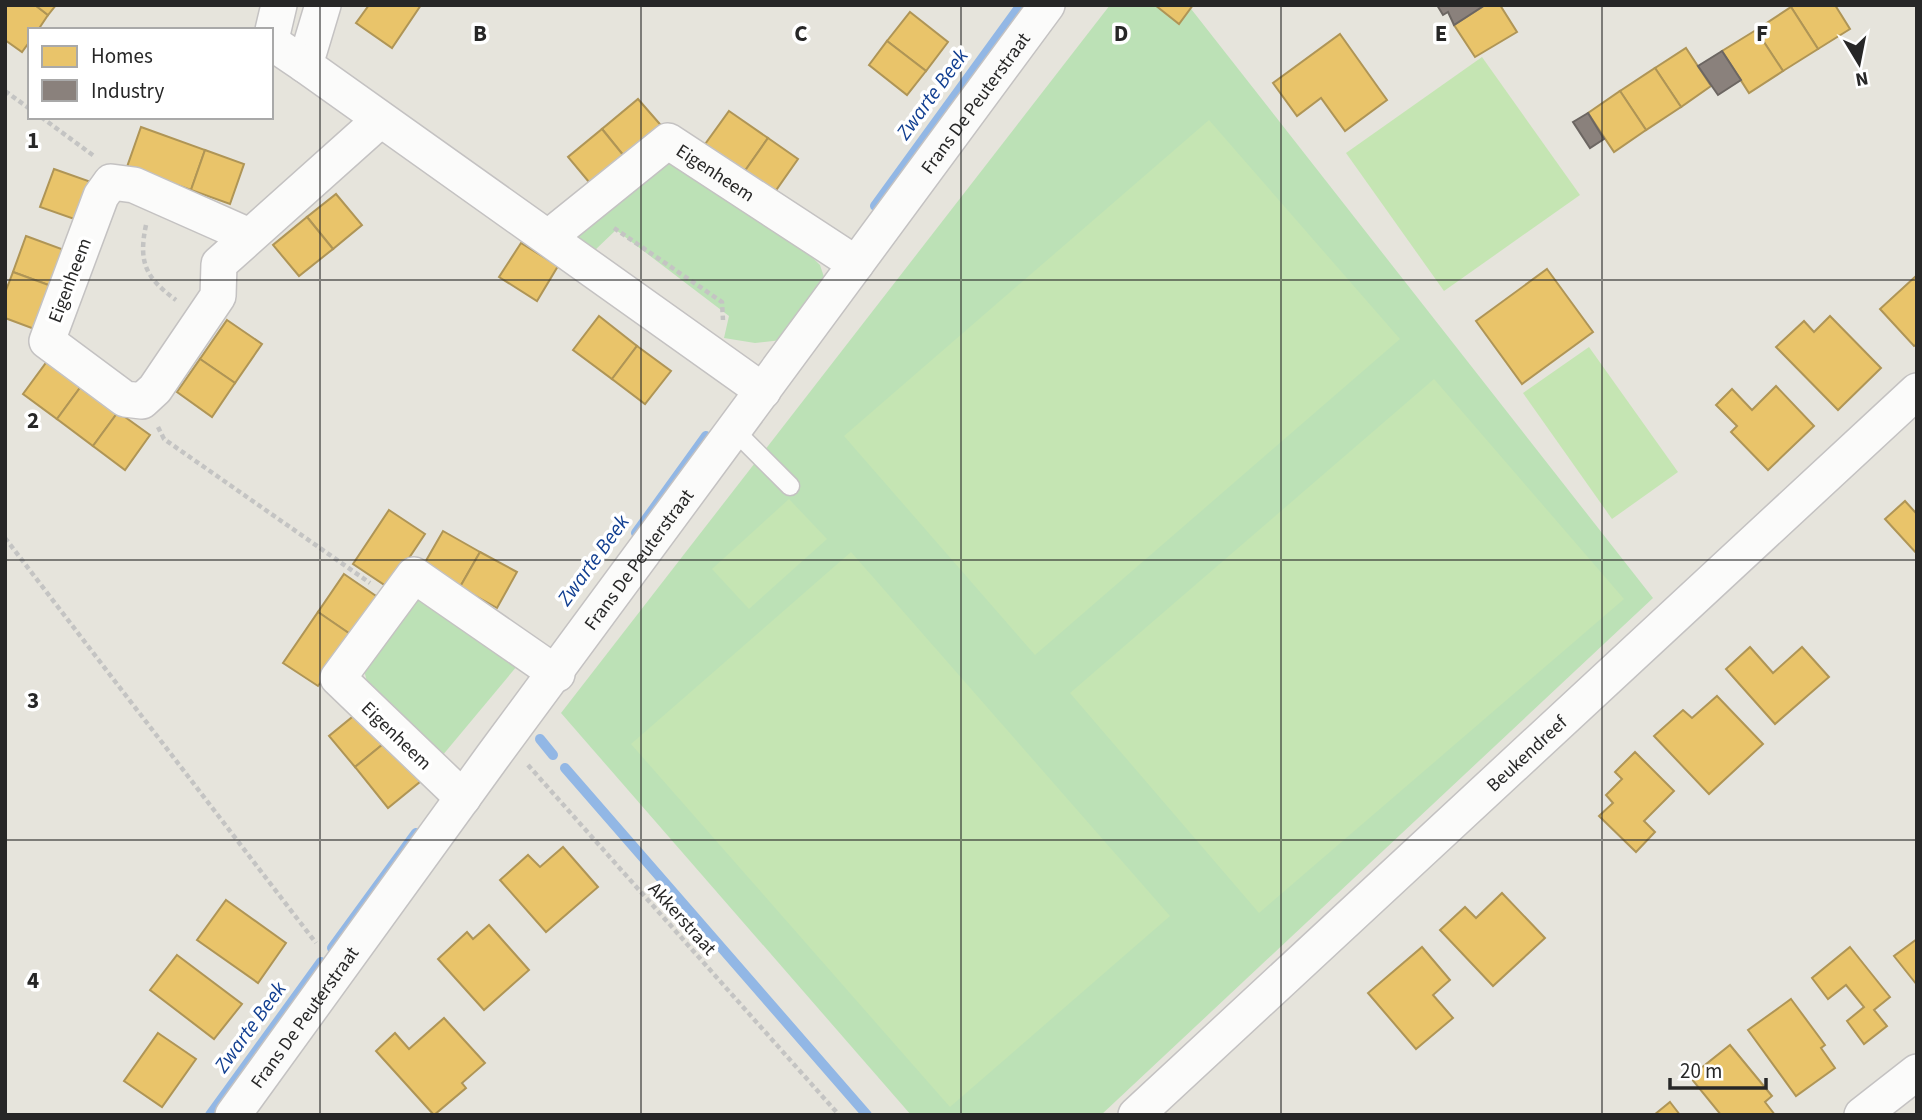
<svg xmlns="http://www.w3.org/2000/svg" width="1922" height="1120" font-family="'Source Sans 3',sans-serif">
	<style>
		.green { fill: #bce1b6 }
		.pitch { fill: #c5e5b3 }
		.homes { fill: #e9c46a; stroke: #af9556; stroke-width: 2 }
		.industry { fill: #8a817c; stroke: #6c6662; stroke-width: 2 }
		.lines { fill: none; stroke-linecap: round; stroke-linejoin: round }
		.stream { stroke: #92b7e5; stroke-width: 10 }
		.lane-casing { stroke: #c4c2c2; stroke-width: 21 }
		.street-casing { stroke: #c4c2c2; stroke-width: 38 }
		.path { stroke: #c4c4c3; stroke-width: 4.5; stroke-dasharray: 5 3.5; stroke-linecap: butt }
		.lane { stroke: #fbfbfa; stroke-width: 18 }
		.street { stroke: #fbfbfa; stroke-width: 35 }
		.grid { fill: none; stroke: #272727; stroke-width: 2; stroke-opacity: 0.55 }
		.labels { text-anchor: middle; stroke-width: 7; stroke-linejoin: round; paint-order: stroke }
		.street-label { font-size: 19px; fill: #272727; stroke: #fff }
		.water-label { font-size: 21px; font-style: italic; fill: #123f91; stroke: #fff }
		.grid-label { font-size: 23px; text-anchor: middle; font-weight: bold; fill: #272727; stroke: #fff; stroke-width: 7; stroke-linejoin: round; paint-order: stroke }
	</style>
	<rect width="100%" height="100%" fill="#e6e4dc"/>
	<g class="green">
		<path d="M1110,5H1188L1653,598L1101,1115H911L561,713Z"/>
		<path d="M667,160L810,255L820,265L825,280L782,340L755,343L724,338L729,316L616,230L594,251L575,237Z"/>
		<path d="M423,598L517,666L437,762L371,698L362,662L401,601Z"/>
	</g>
	<g class="pitch">
		<path d="M1482,57L1580,195L1444,291L1346,153Z"/>
		<path d="M1209,120L1400,339L1035,655L844,436Z"/>
		<path d="M1589,347L1678,472L1612,519L1523,393Z"/>
		<path d="M1434,379L1624,599L1259,913L1070,693Z"/>
		<path d="M789,499L827,539L749,609L712,569Z"/>
		<path d="M851,552L1170,916L950,1107L631,744Z"/>
	</g>
	<g class="homes">
		<path d="M5,5H35L48,15L38,30H30V41L22,52L5,40Z"/>
		<path d="M35,5H56L48,15Z"/>
		<path d="M369,5H421L392,48L356,23Z"/>
		<path d="M1155,5H1193L1179,24Z"/>
		<path d="M1485,5H1500L1517,32L1475,57L1454,25Z"/>
		<path d="M1794,5H1835L1850,29L1818,49L1791,7Z"/>
		<path d="M1791,7L1818,49L1783,71L1756,30Z"/>
		<path d="M910,12L948,42L926,71L887,41Z"/>
		<path d="M1756,30L1783,71L1749,93L1722,51Z"/>
		<path d="M1340,34L1387,100L1345,131L1321,98L1297,116L1273,83Z"/>
		<path d="M887,41L926,71L907,95L869,65Z"/>
		<path d="M1686,48L1711,86L1681,107L1655,68Z"/>
		<path d="M1655,68L1681,107L1646,130L1620,91Z"/>
		<path d="M1620,91L1646,130L1614,152L1588,113Z"/>
		<path d="M638,99L665,130L628,161L602,129Z"/>
		<path d="M729,111L768,138L742,175L703,147Z"/>
		<path d="M141,127L205,150L191,190L127,167Z"/>
		<path d="M602,129L628,161L594,188L568,157Z"/>
		<path d="M768,138L798,159L772,196L742,175Z"/>
		<path d="M205,150L244,164L230,204L191,190Z"/>
		<path d="M54,169L94,183L80,221L40,207Z"/>
		<path d="M336,194L362,225L333,249L307,217Z"/>
		<path d="M307,217L333,249L299,276L273,245Z"/>
		<path d="M26,236L67,251L54,287L13,272Z"/>
		<path d="M521,243L558,266L537,301L499,277Z"/>
		<path d="M1547,269L1593,332L1522,384L1476,321Z"/>
		<path d="M13,272L54,287L37,330L5,318V293Z"/>
		<path d="M1916,276L1917,344L1914,346L1880,309Z"/>
		<path d="M599,316L637,346L612,379L573,350Z"/>
		<path d="M1830,316L1881,368L1838,410L1776,347L1804,321L1814,332Z"/>
		<path d="M227,320L262,344L235,383L200,359Z"/>
		<path d="M637,346L671,371L645,404L612,379Z"/>
		<path d="M200,359L235,383L212,417L177,392Z"/>
		<path d="M48,360L82,385L57,419L23,394Z"/>
		<path d="M82,385L118,412L93,446L57,419Z"/>
		<path d="M1776,386L1814,426L1768,470L1731,432L1737,426L1716,405L1732,389L1752,410Z"/>
		<path d="M118,412L150,435L125,470L93,446Z"/>
		<path d="M1905,501L1915,512L1917,510V554L1885,519Z"/>
		<path d="M389,510L425,534L389,588L353,564Z"/>
		<path d="M443,531L480,552L460,587L423,566Z"/>
		<path d="M480,552L517,572L497,608L460,587Z"/>
		<path d="M344,574L379,598L353,636L318,612Z"/>
		<path d="M318,612L353,636L318,686L283,663Z"/>
		<path d="M1750,647L1773,673L1802,647L1829,677L1775,724L1726,669Z"/>
		<path d="M1717,696L1763,744L1709,794L1654,736L1683,710L1692,718Z"/>
		<path d="M362,709L388,740L355,767L329,736Z"/>
		<path d="M388,740L421,781L388,808L355,767Z"/>
		<path d="M1635,752L1674,791L1644,821L1655,832L1636,852L1599,816L1613,803L1606,795L1622,779L1615,772Z"/>
		<path d="M563,847L598,887L546,932L500,880L528,855L540,867Z"/>
		<path d="M1502,893L1545,938L1493,986L1440,930L1465,907L1476,918Z"/>
		<path d="M226,900L286,943L258,983L197,940Z"/>
		<path d="M489,925L529,970L484,1010L438,959L467,932L473,939Z"/>
		<path d="M1917,939V985L1894,956Z"/>
		<path d="M1422,947L1450,980L1433,995L1453,1018L1416,1049L1368,993Z"/>
		<path d="M1850,947L1890,997L1874,1010L1887,1026L1864,1044L1847,1021L1864,1007L1846,985L1828,999L1812,978Z"/>
		<path d="M177,955L242,1004L214,1039L150,990Z"/>
		<path d="M1791,999L1825,1045L1821,1048L1835,1068L1796,1096L1748,1030Z"/>
		<path d="M444,1018L485,1063L462,1083L466,1088L434,1115L376,1051L395,1033L409,1049Z"/>
		<path d="M158,1033L196,1059L162,1107L124,1081Z"/>
		<path d="M1730,1045L1772,1096L1765,1102L1775,1115H1721L1690,1077Z"/>
		<path d="M1670,1102L1680,1115H1654Z"/>
	</g>
	<g class="industry">
		<path d="M1437,5H1485L1454,25L1448,12L1443,15Z"/>
		<path d="M1722,51L1741,80L1718,95L1698,66Z"/>
		<path d="M1588,113L1604,139L1590,148L1573,122Z"/>
	</g>
	<g class="lines">
		<g class="stream">
			<path d="M875,206L1021,5"/>
			<path d="M636,533L706,436"/>
			<path d="M540,739L553,755"/>
			<path d="M565,768L867,1115"/>
			<path d="M332,948L416,833"/>
			<path d="M210,1115L321,962"/>
		</g>
		<g class="lane-casing">
			<path id="lane" d="M734,430L790,486"/>
		</g>
		<g class="street-casing">
			<g id="street">
				<path d="M323,5L305,65L763,391"/>
				<path d="M271,39L279,5"/>
				<path d="M271,42L305,65"/>
				<path d="M249,236L134,185L111,182L101,196L47,341L125,399L142,401L155,389L218,296L219,264L380,120"/>
				<path id="s1" d="M549,237L668,141L856,264"/>
				<path d="M463,798L338,678L414,575L557,674"/>
				<path id="s2" d="M233,1115L493,756L1047,5"/>
				<path id="s3" d="M1136,1115L1917,391"/>
				<path d="M1862,1115L1917,1072"/>
			</g>
		</g>
		<g class="path">
			<path d="M5,91L30,109"/>
			<path d="M41,117L94,156"/>
			<path d="M146,225C138,263 146,278 176,300"/>
			<path d="M614,228L722,302L723,320"/>
			<path d="M158,427L164,439L370,583"/>
			<path d="M5,538L316,943"/>
			<path d="M528,765L839,1115"/>
		</g>
		<use href="#lane" class="lane"/>
		<use href="#street" class="street"/>
	</g>
	<path class="grid" d="M320,5V1115M641,5V1115M961,5V1115M1281,5V1115M1602,5V1115M5,280H1917M5,560H1917M5,840H1917"/>
	<g class="labels">
		<g class="street-label">
			<text dy="7" stroke="none"><textPath href="#s2" startOffset="1255">Frans De Peuterstraat</textPath></text>
			<text dy="7" stroke="none"><textPath href="#s1" startOffset="210">Eigenheem</textPath></text>
			<text transform="translate(69 280) rotate(-69)" y="7">Eigenheem</text>
			<text dy="7" stroke="none"><textPath href="#s2" startOffset="688">Frans De Peuterstraat</textPath></text>
			<text transform="translate(397 735) rotate(44)" y="7">Eigenheem</text>
			<text dy="7" stroke="none"><textPath href="#s3" startOffset="532">Beukendreef</textPath></text>
			<text transform="translate(683 918) rotate(48)" y="7">Akkerstraat</text>
			<text dy="7" stroke="none"><textPath href="#s2" startOffset="121">Frans De Peuterstraat</textPath></text>
		</g>
		<g class="water-label">
			<text transform="translate(932 94) rotate(-54)" y="7">Zwarte Beek</text>
			<text transform="translate(593 560) rotate(-54)" y="7">Zwarte Beek</text>
			<text transform="translate(250 1027) rotate(-54)" y="7">Zwarte Beek</text>
		</g>
	</g>
	<g class="grid-label">
		<text x="480" y="41">B</text>
		<text x="801" y="41">C</text>
		<text x="1121" y="41">D</text>
		<text x="1441" y="41">E</text>
		<text x="1762" y="41">F</text>
		<text x="33" y="148">1</text>
		<text x="33" y="428">2</text>
		<text x="33" y="708">3</text>
		<text x="33" y="988">4</text>
	</g>
	<rect width="1922" height="1120" fill="none" stroke="#272727" stroke-width="14"/>
	<rect x="28" y="28" width="245" height="91" fill="#ffffff" stroke="#a9a9a9" stroke-width="2"/>
	<rect x="42" y="46" width="35" height="21" fill="#e9c46a" stroke="#a9a9a9" stroke-width="2"/>
	<text x="91" y="63" font-size="21" fill="#272727">Homes</text>
	<rect x="42" y="80" width="35" height="21" fill="#8a817c" stroke="#a9a9a9" stroke-width="2"/>
	<text x="91" y="98" font-size="21" fill="#272727">Industry</text>
	<g transform="translate(1859 63) rotate(170)" stroke="#ffffff" stroke-width="5" paint-order="stroke">
	<path d="M0-5L12 26L0 18L-12 26Z" fill="#272727"/>
	<text y="-10" font-size="19" font-weight="bold" text-anchor="middle" fill="#272727">N</text>
	</g>
	<path d="M1670 1078v10h96v-10" fill="none" stroke="#272727" stroke-width="3.5"/>
	<text x="1680" y="1078" font-size="21" fill="#272727" stroke="#ffffff" stroke-width="5" paint-order="stroke">20 m</text>
</svg>
